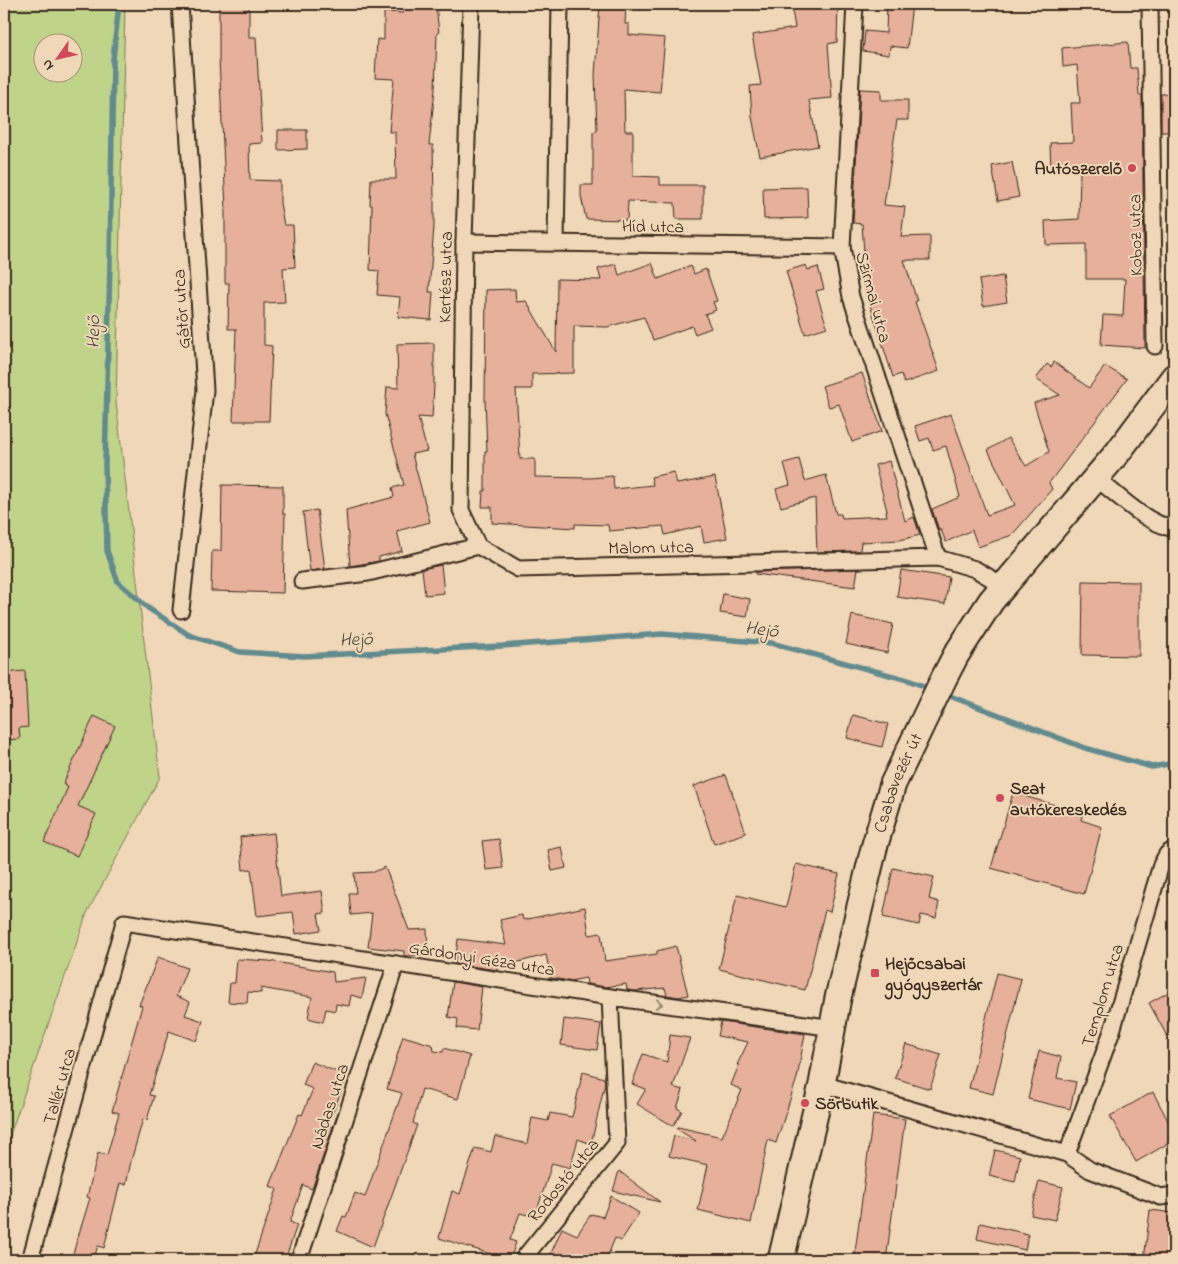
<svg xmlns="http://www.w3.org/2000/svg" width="1178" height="1264" font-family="'Indie Flower',sans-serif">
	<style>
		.green { fill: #bfd389; stroke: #7d7e54; fill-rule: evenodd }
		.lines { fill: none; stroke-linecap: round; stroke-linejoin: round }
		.stream { stroke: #638b8e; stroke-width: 5.5 }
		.building { fill: #e6b09b; stroke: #3b2a1e }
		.street-casing { stroke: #3b2a1e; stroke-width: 19 }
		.primary-casing { stroke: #3b2a1e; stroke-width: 29 }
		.street { stroke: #efd7b7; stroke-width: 15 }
		.primary { stroke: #efd7b7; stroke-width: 25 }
		.oneway { stroke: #95806a }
		.poi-dot { fill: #d1495b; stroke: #efd7b7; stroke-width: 2 }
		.labels { text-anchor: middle; stroke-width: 4; stroke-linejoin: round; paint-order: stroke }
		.poi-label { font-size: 18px; font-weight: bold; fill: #3b2a1e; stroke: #efd7b7; text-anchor: start }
		.street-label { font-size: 18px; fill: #3b2a1e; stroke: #efd7b7 }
		.water-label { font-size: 19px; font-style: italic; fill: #45423a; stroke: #efd7b7 }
	</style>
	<rect width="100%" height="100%" fill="#efd7b7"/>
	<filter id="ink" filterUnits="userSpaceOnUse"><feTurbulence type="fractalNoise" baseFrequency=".02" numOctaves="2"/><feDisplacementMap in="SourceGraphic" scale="10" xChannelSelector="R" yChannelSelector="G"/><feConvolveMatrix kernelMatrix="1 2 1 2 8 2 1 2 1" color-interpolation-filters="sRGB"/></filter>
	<g filter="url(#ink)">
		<path class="green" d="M4,4H125L116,402L160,777L87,913L11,1132L4,1164ZM42,42H72V72H42Z"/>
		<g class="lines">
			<g class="stream">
				<path d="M119,4L113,59L110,264L105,465L107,551L118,582L148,608L189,635L240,652L304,656L502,646L662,634L771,643L908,680L931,689"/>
				<path d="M942,693L1085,748L1152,767L1174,763"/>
			</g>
		</g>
		<g class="building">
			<path d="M219,4H249V37H256L262,143L249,144L250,180L280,181V203L284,225H293L295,267L283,268L285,302L264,303V345L272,346L269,421H233L236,329H228L229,283H225V209H226L219,59Z"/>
			<path d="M600,4H626L625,24H629V35L665,38L660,92L624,89L625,131H633V176L660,177V185H703V219H676L675,203L628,201L627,220L586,219L581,196V185H593V132L597,131L595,75Z"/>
			<path d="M791,4H838L837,42L828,44L832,98L809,100L818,146L760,157L752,117L750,86L761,85L752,35L795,28Z"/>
			<path d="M887,4H912L907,48L890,46L889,55L863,51L865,31L886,33Z"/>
			<path d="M436,5L439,33H437L435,89L429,145H433L434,200V226L429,292H433L431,320L398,317L400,297L377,295L379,271L370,270L372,205H370L371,179H396L395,132H389L394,79L375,78L377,39L384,40V12L403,13V8Z"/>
			<path d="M1128,42L1130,68H1137L1139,95H1142L1145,348L1101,345L1103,315L1123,316L1125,279H1086V244L1046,245L1045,221L1079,219L1080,169L1051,171L1050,143L1073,142L1071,103H1080L1077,65L1063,67L1062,48Z"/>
			<path d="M860,89L881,90V100H908V120H897L884,205L905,207L901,237L930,236V260H904L917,301L915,302L939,371L904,383L901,374L893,377L863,283L866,282L862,224L853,223Z"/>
			<path d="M1174,93V132H1161V94Z"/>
			<path d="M278,130H307V149L278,150Z"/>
			<path d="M1012,162L1019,197L998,201L992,166Z"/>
			<path d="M807,187L808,218L764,219L763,188Z"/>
			<path d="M652,263L658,279L691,266L694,274L706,269L717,301L713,302L716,310L705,314L711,328L695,334L692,326L653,340L644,317L607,327L574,326V373L532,374V389H516L520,459H535V477L591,478L613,476L614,489L653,485L651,477L674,472L677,484L715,477L727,538L704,542L701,526L665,535L663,526L609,531L608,525L575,524V528L492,523V507H482L483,491H485V451H487L485,399L486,290L515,289L516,302L526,301L556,352L557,279L601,280L598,269L616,264L619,275Z"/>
			<path d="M806,265L808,270L818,267L824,289L816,291L827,327L805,334L786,271Z"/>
			<path d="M1003,276L1007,302L983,306L979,280Z"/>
			<path d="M434,343V386L432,418L418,417L427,451L412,454L430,522L397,531L402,551L379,557V561L350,566L346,510L394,497L392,488L404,485L385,414L387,387L398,388L397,344Z"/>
			<path d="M1054,362L1089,388L1105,366L1127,379L1049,483L1052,489L1012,535L978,547L972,530L946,542L941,530H939L932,509L960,497L946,446L933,450L929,438L920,441L915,426L951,414L987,515L1015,505L988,450L1008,438L1026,466L1049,452L1034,403L1060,395L1036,379L1047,364L1051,367Z"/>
			<path d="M862,373L882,431L852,442L839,404L829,407L822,386Z"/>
			<path d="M799,459L805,481L826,475L836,514H841L842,518L887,516L886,511H887L875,465L889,461L905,521L914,517L920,535L900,540L861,542L860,550L856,551L817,552L815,498L781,507L776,489L790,485L784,463Z"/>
			<path d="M222,485L283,486V514H285L283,593L211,591L212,551H221Z"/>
			<path d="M317,510L325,569L310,571L303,512Z"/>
			<path d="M441,565L444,593L425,595L422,569Z"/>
			<path d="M858,569L855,587L755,574L756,572Z"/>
			<path d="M901,570L949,577L945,604L897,597Z"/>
			<path d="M1083,581L1139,582V656L1082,655Z"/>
			<path d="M723,594L750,599L747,617L720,613Z"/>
			<path d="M852,615L893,624L887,653L846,644Z"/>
			<path d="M25,671L28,727L19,728L20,739L4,740V673Z"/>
			<path d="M853,715L888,724L882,747L847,738Z"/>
			<path d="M94,716L115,726L78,806L96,814L77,856L44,842L68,787L63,784Z"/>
			<path d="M726,775L746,833L714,844L694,786Z"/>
			<path d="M1013,793L1083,813L1081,820L1102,827L1084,894L991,868Z"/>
			<path d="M274,833L281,896L322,891L325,913L318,914L321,930L296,934L293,912L257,916L251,869L243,870L240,837Z"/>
			<path d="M499,839L503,868L486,870L482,841Z"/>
			<path d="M562,847L566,868L552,871L548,850Z"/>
			<path d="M796,864L839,874L830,912L825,910L805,990L719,969L737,895L786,907Z"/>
			<path d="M385,867L409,930L427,929L428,955L406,956H404V951L368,947L372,913L351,915L349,893H356L354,873L374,872Z"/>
			<path d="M893,868L934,877L929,899L939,902L936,918L921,915L919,925L883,917Z"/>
			<path d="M585,907L589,935L601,933L605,961L657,954V951L676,946L688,995L679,997L667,995L665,988L636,991L627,990L626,984L605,987L587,984L586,978L570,981L551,978L546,955L499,967L498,970L455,964L458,939L506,945L500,920L522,915L523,920Z"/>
			<path d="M158,957L187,968L176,996L190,1002L185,1015L203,1021L196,1041L169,1031L149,1095L154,1096L147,1120L143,1119L131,1161L126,1185L120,1183L104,1248L98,1246L93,1260H71L90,1198L87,1197L98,1153L107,1155L119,1113L112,1111L142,1006L139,1005Z"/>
			<path d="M237,959L269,961L333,972L334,982L366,978L362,998L351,995L349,1006L336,1004L335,1011L326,1009L323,1022L308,1018L312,997L261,988V993L248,992L247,1003L228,1002L230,983H235Z"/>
			<path d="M997,973L1021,979L993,1094L969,1088Z"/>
			<path d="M453,982L482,987L477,1030L457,1028L458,1019L448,1017Z"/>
			<path d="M1174,989V1049L1149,1003Z"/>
			<path d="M564,1019L601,1024L597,1050L561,1045Z"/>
			<path d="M721,1022L805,1034L797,1078L776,1143L768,1140L751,1223L698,1210L708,1165L669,1156L674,1136L696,1141L677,1129L678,1127L722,1137L742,1090L731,1085L739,1065H737L748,1042L718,1036Z"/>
			<path d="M670,1035L690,1038L673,1087L683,1090L677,1108L682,1111L673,1126L637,1104L646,1089L632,1084L643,1054L667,1062Z"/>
			<path d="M403,1036L433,1045L434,1051L443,1052L444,1048L470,1056L458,1099L422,1089L413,1123L417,1125L373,1247L337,1231L343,1216L346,1217L355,1193L365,1197L402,1093L387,1089Z"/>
			<path d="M906,1044L941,1055L930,1089L895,1078Z"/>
			<path d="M1039,1051L1061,1057L1057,1078L1076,1082L1070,1109L1028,1099Z"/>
			<path d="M312,1062L347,1076L328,1125L333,1127L312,1189L303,1185L290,1222L297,1225L285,1260H253L277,1189L270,1186L299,1114L302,1115L313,1089L303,1085Z"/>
			<path d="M583,1072L604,1078L605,1083L591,1144L578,1139L570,1168L552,1163L535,1217L520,1213L510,1240L516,1242L510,1260L439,1238L452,1191L460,1194L475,1148L491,1152L495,1136L527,1144L532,1118L548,1121L550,1113L572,1117Z"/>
			<path d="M1153,1092L1174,1132V1140L1136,1162L1110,1116Z"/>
			<path d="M873,1115L905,1119L886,1260H854Z"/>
			<path d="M995,1150L1020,1156L1015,1182L989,1176Z"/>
			<path d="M619,1171L660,1202L613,1191Z"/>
			<path d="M1039,1181L1063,1187L1055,1220L1031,1215Z"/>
			<path d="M611,1196L639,1213L621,1241L615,1238L606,1260H548L562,1228L577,1235L591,1214L603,1217Z"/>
			<path d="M1150,1210L1174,1213V1260H1144Z"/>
			<path d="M980,1223L1028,1234L1025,1250L977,1239Z"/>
		</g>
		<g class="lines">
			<g class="street-casing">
				<g id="street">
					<path d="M180,4L205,390L181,610"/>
					<path d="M471,4L464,242L461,510L478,546"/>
					<path d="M855,4L842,247L851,297L938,558"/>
					<path d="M1150,4L1155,346"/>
					<path d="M464,242L842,247"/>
					<path d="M556,243L560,4"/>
					<path d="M1096,478C1120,497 1144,522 1174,529"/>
					<path d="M302,581L368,573L478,546L518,569L938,558L975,569L1004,586"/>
					<path d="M822,1084L1067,1154L1090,1170L1161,1197L1174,1195"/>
					<path d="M1067,1154L1112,1031L1161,865L1167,854L1174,849"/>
					<path d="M30,1260L124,922L610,997L834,1028"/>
					<path d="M299,1260L396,964"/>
					<path d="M522,1260L617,1143L610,997"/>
				</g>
			</g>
			<g class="primary-casing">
				<g id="primary">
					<path id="s1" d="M781,1260L822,1084L838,998L874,848L893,784L944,678L956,655L991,601L1118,452L1174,377"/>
				</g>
			</g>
			<use href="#street" class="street"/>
			<use href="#primary" class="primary"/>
		</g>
		<defs><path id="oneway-chevron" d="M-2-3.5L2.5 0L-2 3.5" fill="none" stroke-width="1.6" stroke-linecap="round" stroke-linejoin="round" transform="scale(1.25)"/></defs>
		<use class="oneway" href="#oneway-chevron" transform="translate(659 1004) rotate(8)"/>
	</g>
	<g class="poi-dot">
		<circle cx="1132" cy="168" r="5"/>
		<circle cx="1000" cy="798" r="5"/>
		<rect x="870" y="968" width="10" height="10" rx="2.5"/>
		<circle cx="805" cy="1103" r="5"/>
	</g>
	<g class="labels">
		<g class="poi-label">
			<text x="1122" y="174" text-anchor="end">Autószerelő</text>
			<text x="1010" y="794">Seat<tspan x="1010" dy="21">autókereskedés</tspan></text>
			<text x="885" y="969">Hejőcsabai<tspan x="885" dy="21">gyógyszertár</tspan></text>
			<text x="815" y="1109">Sörbutik</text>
		</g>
		<g class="street-label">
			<text transform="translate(653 226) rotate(1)" y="6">Híd utca</text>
			<text transform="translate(1135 235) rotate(-91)" y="6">Koboz utca</text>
			<text transform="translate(445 277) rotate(-89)" y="6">Kertész utca</text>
			<text transform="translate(874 297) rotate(75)" y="6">Szirmai utca</text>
			<text transform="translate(181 309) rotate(-94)" y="6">Gátőr utca</text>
			<text transform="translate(651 547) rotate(-1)" y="6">Malom utca</text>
			<text dy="6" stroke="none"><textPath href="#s1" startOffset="492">Csabavezér út</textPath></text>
			<text transform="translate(482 958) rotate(9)" y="6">Gárdonyi Géza utca</text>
			<text transform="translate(1102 995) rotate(-73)" y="6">Templom utca</text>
			<text transform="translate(59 1086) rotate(-74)" y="6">Tallér utca</text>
			<text transform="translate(329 1106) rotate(-72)" y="6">Nádas utca</text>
			<text transform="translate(563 1180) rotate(-51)" y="6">Rodostó utca</text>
		</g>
		<g class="water-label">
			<text transform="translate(92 332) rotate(-89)" y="7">Hejő</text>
			<text transform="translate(762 628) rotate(8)" y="7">Hejő</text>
			<text transform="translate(356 638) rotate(-3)" y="7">Hejő</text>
		</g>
	</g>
	<rect width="1178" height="1264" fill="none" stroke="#efd7b7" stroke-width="20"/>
	<rect x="10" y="10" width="1158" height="1244" fill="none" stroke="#3b2a1e" stroke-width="2" filter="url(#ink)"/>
	<g transform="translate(58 58) rotate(236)"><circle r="24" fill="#efd7b7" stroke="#a7927a"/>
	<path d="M0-4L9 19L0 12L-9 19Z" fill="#d1495b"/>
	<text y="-8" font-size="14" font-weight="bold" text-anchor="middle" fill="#3b2a1e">N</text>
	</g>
</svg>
